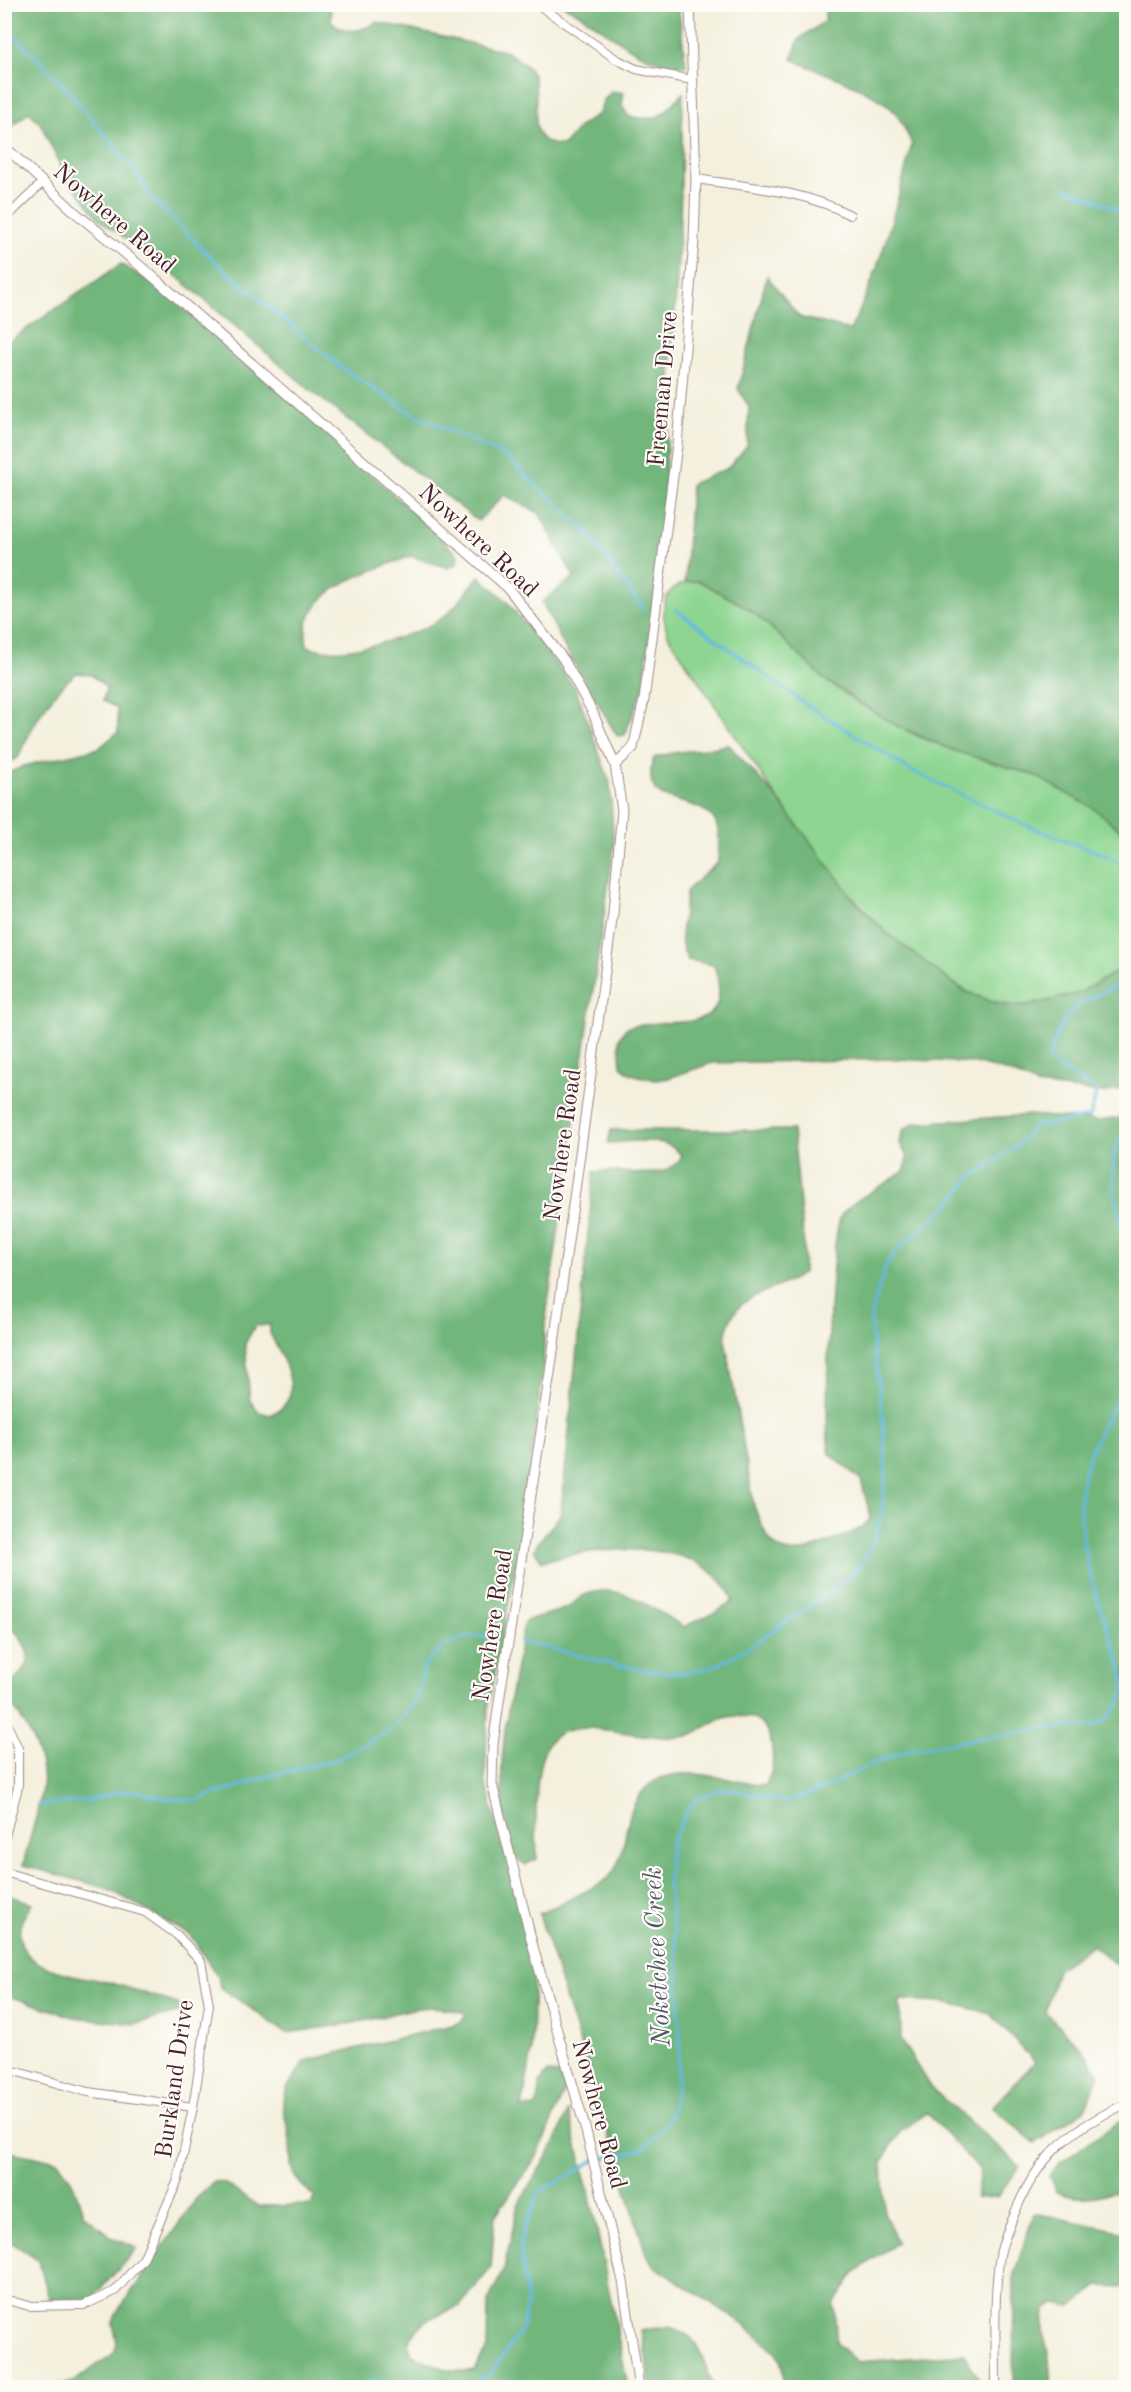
<svg xmlns="http://www.w3.org/2000/svg" width="1131" height="2392" font-family="'Old Standard TT',serif">
	<style>
		.green { fill: #8dd591; stroke: #6c7a5e; stroke-width: 1.5 }
		.forest { fill: #72b67b; stroke: #5e6a53; stroke-width: 1.5; fill-rule: evenodd }
		.lines { fill: none; stroke-linecap: round; stroke-linejoin: round }
		.stream { stroke: #65b9e1; stroke-width: 3 }
		.minor-casing { stroke: #9f8884; stroke-width: 10 }
		.tertiary-casing { stroke: #9f8884; stroke-width: 11 }
		.minor { stroke: #fff; stroke-width: 8 }
		.tertiary { stroke: #fff; stroke-width: 9 }
		.labels { text-anchor: middle; stroke-width: 4.5; stroke-linejoin: round; paint-order: stroke }
		.street-label { font-size: 24px; fill: #4a1f2b; stroke: #fdfcf7 }
		.water-label { font-size: 26px; font-style: italic; fill: #53556b; stroke: #fdfcf7 }
	</style>
	<rect width="100%" height="100%" fill="#fdfcf7"/>
	<filter id="ink" filterUnits="userSpaceOnUse"><feTurbulence type="fractalNoise" baseFrequency=".0167" numOctaves="2"/><feDisplacementMap in="SourceGraphic" scale="12" xChannelSelector="R" yChannelSelector="G"/><feConvolveMatrix kernelMatrix="1 2 1 2 8 2 1 2 1" color-interpolation-filters="sRGB"/></filter>
	<filter id="wash" filterUnits="userSpaceOnUse"><feTurbulence type="fractalNoise" baseFrequency=".008" numOctaves="4" result="noise"/><feDisplacementMap in="SourceGraphic" scale="24" xChannelSelector="R" yChannelSelector="G"/><feGaussianBlur stdDeviation="1.35" result="paint"/><feColorMatrix in="noise" values="0 0 0 0 0 0 0 0 0 0 0 0 0 0 0 0 0 1.4 0 .05"/><feComposite in="paint" operator="in"/></filter>
	<g filter="url(#wash)">
		<rect width="100%" height="100%" fill="#f4f0dd"/>
		<path class="green" d="M699,581L746,607L767,624L825,680L858,703L917,736L955,751L1034,775L1095,809L1126,835V966L1079,993L1053,1002L1013,1006L974,996L929,967L887,933L840,884L777,798L669,637C658,607 662,583 699,581Z"/>
		<g class="forest">
			<path d="M4,5H324L331,11V21C346,35 361,32 377,22L505,51C515,57 528,64 533,76C543,100 520,147 564,145L580,126L600,113L603,101L612,91L624,93L622,105L628,116C660,123 662,115 683,93L680,225L663,513L644,686L625,735L617,736L564,646L542,602L574,577L539,513L504,495L478,521L310,390L180,279L99,219L64,173L40,123L29,112L5,132Z"/>
			<path d="M562,5H678L686,66C631,64 608,25 562,5Z"/>
			<path d="M825,5H1126V835L1095,809L1034,775L955,751L893,724L825,680L767,624L746,607L699,581L685,582L691,484L728,468L747,446L749,407L738,389L767,276L799,317L850,330C880,273 896,207 912,144C908,135 903,124 897,115C880,91 820,73 792,59L799,39L825,21Z"/>
			<path d="M121,264L158,287L291,401L458,554L457,564L448,568L410,556C375,571 321,582 307,623C305,629 306,639 307,646C337,660 415,637 442,618C456,609 468,589 479,576L506,600L576,689L610,783L614,846L545,1324L543,1370L517,1559L488,1709L485,1781L534,1961L532,2050L522,2108L536,2107L540,2083L547,2073L560,2074L566,2088L537,2156L495,2216L491,2268L460,2306L424,2321L408,2342L412,2354C432,2364 451,2375 474,2370L487,2349L488,2301L504,2269L518,2205L555,2143L568,2111L593,2210L628,2387H46L73,2382L114,2353L117,2343L113,2323L116,2314L196,2199L214,2182L224,2183L258,2206L311,2205L316,2197C279,2170 296,2164 288,2129C285,2115 280,2107 285,2093C289,2082 299,2071 305,2061L452,2025L461,2022L467,2014C428,2000 406,2011 368,2020C341,2026 313,2029 286,2033L220,1987L218,1977L190,1935L109,1889L23,1865C29,1839 39,1813 42,1787C46,1759 25,1718 6,1699V1689C12,1682 21,1675 26,1667C33,1653 18,1628 4,1625V775L24,766L99,748L118,732L117,708L103,701L106,687L91,675L77,673C49,694 32,726 18,758L5,764V344ZM270,1325V1333C283,1361 309,1398 270,1415L259,1412L250,1401L245,1344L255,1326Z"/>
			<path d="M728,744L777,798L858,905L887,933L962,990L1000,1005L1027,1006L1079,993L1126,966V1088L1104,1093L1036,1085L1012,1073L975,1063L897,1059L712,1063L669,1078L656,1080L631,1074L621,1066L619,1039L626,1028C670,1014 738,1042 714,965L688,960C674,939 686,916 686,891L718,862C718,850 721,832 715,821C697,791 636,813 654,758C681,748 703,753 728,744Z"/>
			<path d="M1031,1115L1099,1121L1126,1117V1436L1123,1460L1126,1462V1973L1092,1945L1057,1970L1045,2012L1084,2051L1099,2074L1085,2110L1035,2143L992,2107L1035,2062L990,2013L944,2002L900,2000L901,2040L930,2087L1020,2166L998,2197L976,2198L980,2170L927,2113L900,2132L882,2161L884,2212L897,2243L855,2272L834,2304L837,2344L857,2362L964,2354L984,2387H782C783,2378 784,2369 780,2360C769,2335 680,2284 654,2266L646,2254L539,1914C554,1906 598,1887 608,1878C621,1866 624,1842 627,1827C643,1749 707,1777 765,1786C774,1770 774,1760 771,1742C765,1713 734,1711 712,1723C704,1727 696,1734 687,1736C665,1741 615,1730 590,1728C578,1728 560,1730 551,1740C532,1759 536,1832 537,1859L525,1865L514,1857C487,1774 511,1704 524,1622C537,1615 550,1615 564,1609C571,1607 576,1600 582,1596C621,1579 653,1610 684,1627C700,1618 719,1613 733,1601C706,1534 598,1547 542,1561L534,1550C541,1536 553,1527 561,1513L594,1172C623,1167 665,1186 682,1156C666,1134 633,1142 608,1143L611,1130H793L804,1246L803,1273C771,1297 733,1288 725,1339L754,1506C772,1555 783,1562 832,1541C847,1535 861,1531 871,1518L861,1480L830,1454L828,1441C825,1412 830,1231 842,1214C852,1200 890,1183 905,1170L907,1156L900,1144L902,1131L914,1123Z"/>
			<path d="M4,1894L32,1903C29,1910 21,1919 20,1927C13,1970 75,1975 103,1981C128,1987 153,1996 178,2004L182,2012L135,2024L74,2017L5,1995Z"/>
			<path d="M1126,2117V2188C1098,2196 1085,2202 1056,2192L1049,2176L1060,2163Z"/>
			<path d="M4,2151L58,2161L72,2181L84,2215L113,2238L137,2248L92,2299H49L39,2261L5,2238Z"/>
			<path d="M1034,2213L1126,2232V2287L1099,2286L1071,2307L1054,2304L1046,2308C1038,2335 1054,2360 1051,2387H1013L1014,2274Z"/>
			<path d="M669,2327C704,2337 700,2359 714,2387H651L641,2330Z"/>
		</g>
		<g class="lines">
			<g class="stream">
				<path d="M4,26L56,77L138,174L150,197L221,267L342,368L415,415L504,455L585,530L644,609"/>
				<path d="M1067,188L1126,213"/>
				<path d="M675,609L801,701L912,771L1028,826L1108,856L1126,866"/>
				<path d="M1126,1131C1100,1158 1120,1218 1126,1250"/>
				<path d="M520,1641C573,1652 622,1671 676,1673C714,1674 748,1648 778,1627C802,1610 831,1594 852,1574C907,1520 879,1396 871,1327V1314L887,1263L895,1252L946,1207L972,1177L1017,1146L1034,1126L1090,1117L1097,1091L1049,1062C1061,1005 1077,1005 1126,981"/>
				<path d="M37,1805L90,1800L129,1790L169,1799L196,1800L273,1775L338,1759L385,1733L405,1715L419,1692L424,1666L442,1647L467,1636L495,1637"/>
				<path d="M348,2388L376,2380L404,2388"/>
				<path d="M455,2388L480,2380L492,2372L522,2328L527,2303L520,2242L538,2193L595,2160L634,2152L646,2146L665,2126L671,2114L677,2088L680,2034L677,1953L668,1887L670,1846L687,1810L696,1800L721,1789L734,1790L786,1802L824,1789L872,1764L910,1750L1043,1728L1094,1726L1106,1720L1122,1699L1125,1685L1123,1672C1104,1616 1079,1560 1080,1499C1081,1458 1107,1418 1126,1385"/>
			</g>
		</g>
	</g>
	<g filter="url(#ink)">
		<g class="lines">
			<g class="minor-casing">
				<g id="minor">
					<path d="M537,4L616,59L636,69L692,80"/>
					<path d="M696,179C748,187 803,190 850,215"/>
					<path d="M4,220L43,182"/>
					<path d="M4,1718L18,1748V1787L4,1840"/>
					<path d="M4,1872L145,1912L177,1935L201,1961L209,2005L193,2107L178,2180L143,2259L115,2291L84,2305L29,2306L4,2299"/>
					<path d="M4,2068L88,2092L193,2107"/>
					<path d="M996,2388C996,2344 993,2298 1000,2255C1002,2243 1008,2231 1012,2220C1035,2159 1067,2130 1126,2104"/>
				</g>
			</g>
			<g class="tertiary-casing">
				<g id="tertiary">
					<path d="M4,146L77,214L150,274L508,588L564,660L593,713L615,765L622,810L613,913L550,1373L500,1695L493,1745L492,1784L535,1954L586,2131L623,2281L639,2388"/>
					<path d="M615,765L633,748L644,700L677,445L694,241L696,179L690,4"/>
				</g>
			</g>
			<use href="#minor" class="minor"/>
			<use href="#tertiary" class="tertiary"/>
		</g>
	</g>
	<g class="labels">
		<g class="street-label">
			<text transform="translate(115 218) rotate(41)" y="8">Nowhere Road</text>
			<text transform="translate(662 389) rotate(-85)" y="8">Freeman Drive</text>
			<text transform="translate(479 540) rotate(43)" y="8">Nowhere Road</text>
			<text transform="translate(562 1145) rotate(-82)" y="8">Nowhere Road</text>
			<text transform="translate(492 1625) rotate(-81)" y="8">Nowhere Road</text>
			<text transform="translate(174 2079) rotate(-82)" y="8">Burkland Drive</text>
			<text transform="translate(600 2114) rotate(75)" y="8">Nowhere Road</text>
		</g>
		<g class="water-label">
			<text transform="translate(656 1957) rotate(-93)" y="9">Noketchee Creek</text>
		</g>
	</g>
	<rect width="1131" height="2392" fill="none" stroke="#fdfcf7" stroke-width="24"/>
</svg>
